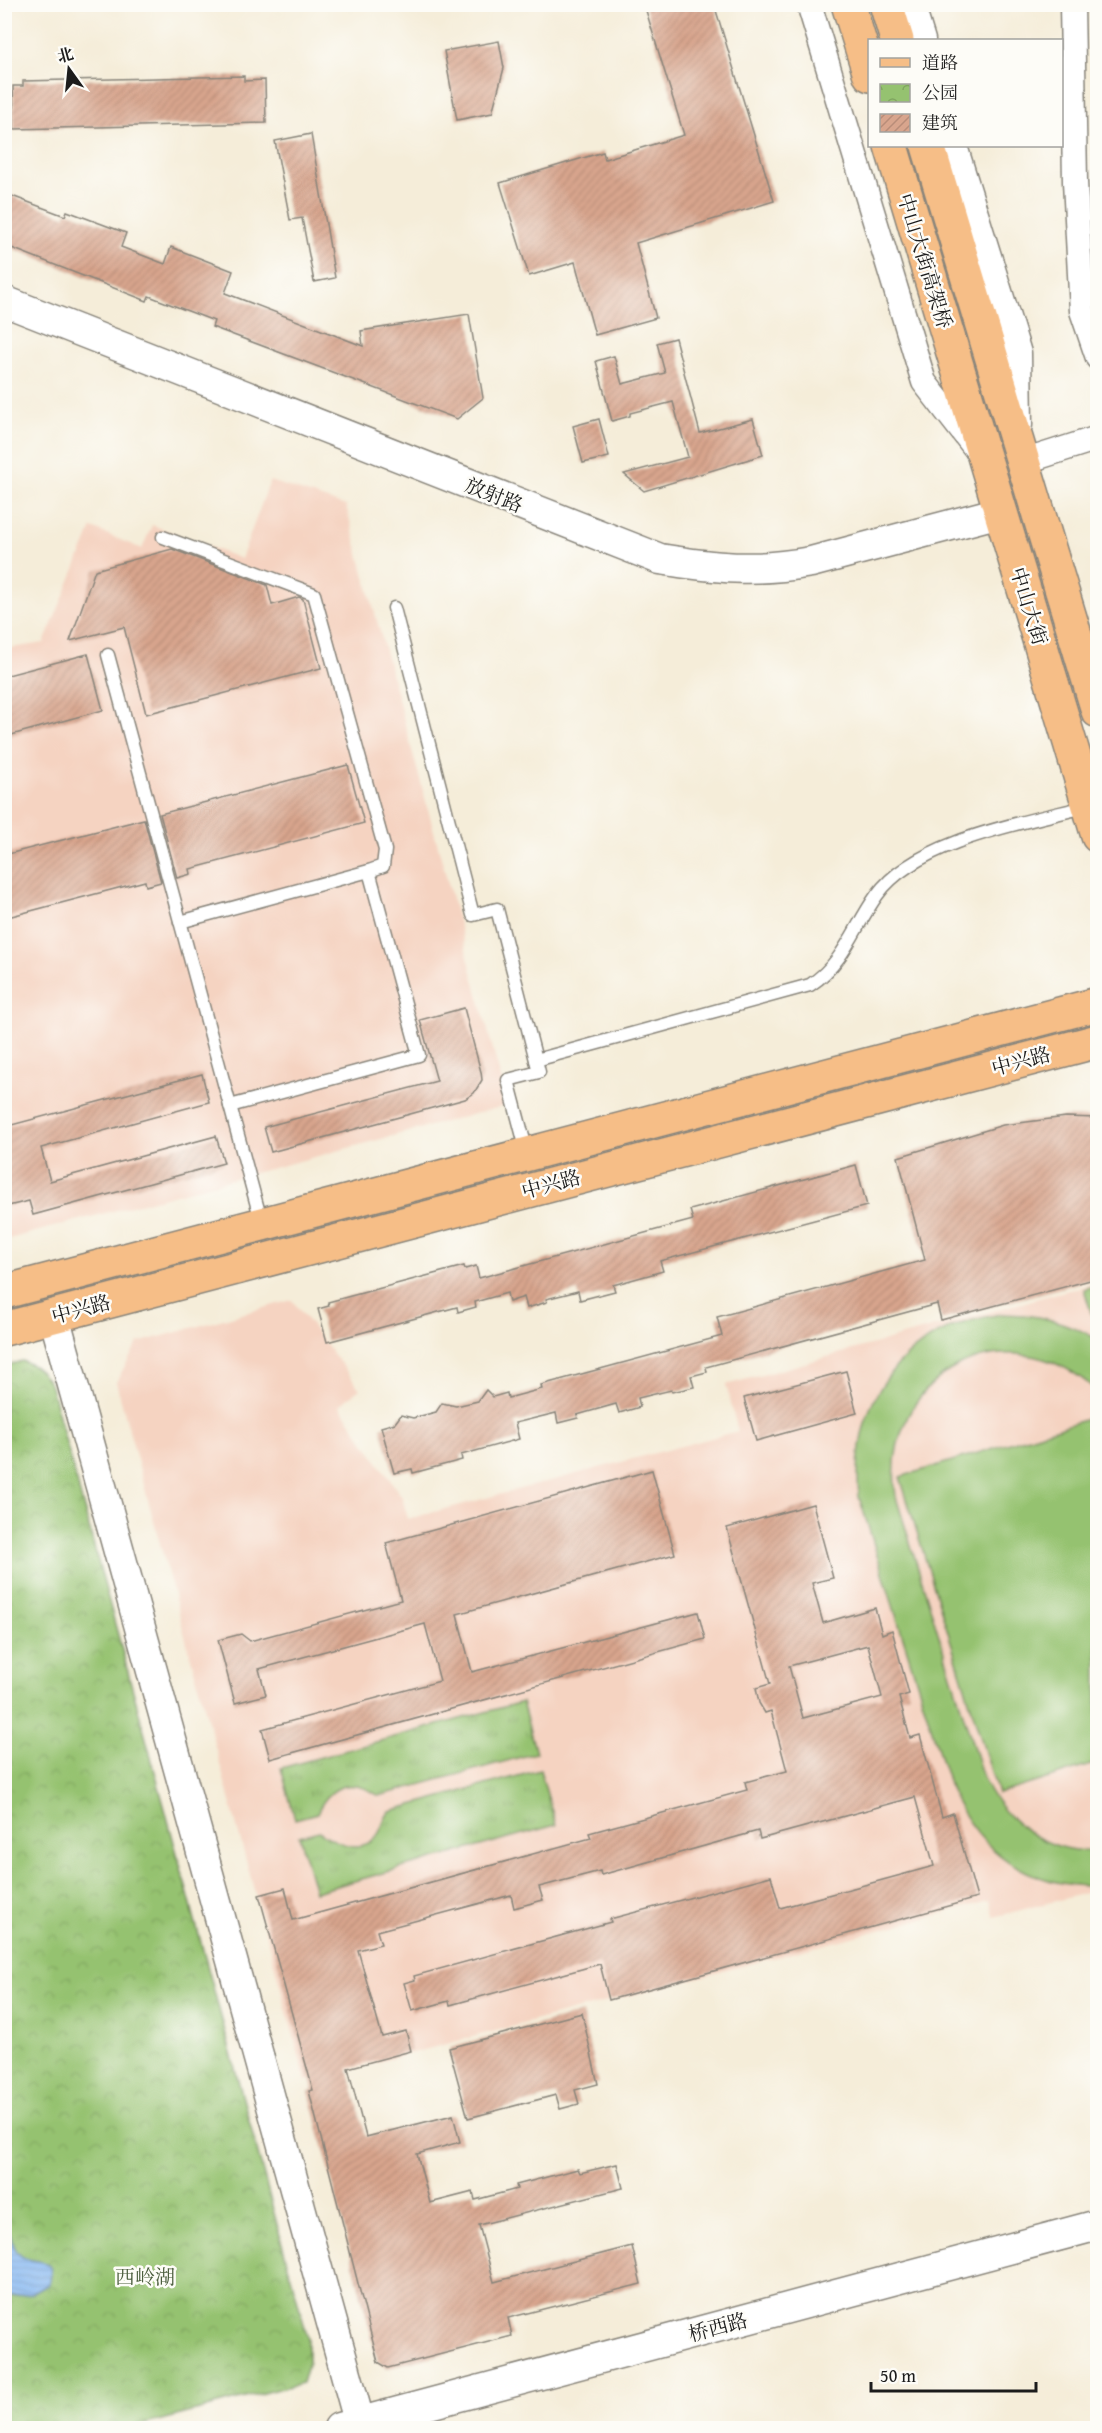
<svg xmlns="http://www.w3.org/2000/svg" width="1102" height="2433" font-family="'Gentium Book Plus','Noto Serif SC',serif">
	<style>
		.built { fill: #f5d3c1 }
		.grass { fill: url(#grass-tufts); stroke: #586f46; stroke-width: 1.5 }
		.park { fill: url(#park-crowns); stroke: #586f46; stroke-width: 1.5 }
		.pitch { fill: #95c270; stroke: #586f46; stroke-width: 1.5 }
		.water { fill: url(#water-rules); stroke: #506a87; stroke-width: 1.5 }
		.building { fill: url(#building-hatch); fill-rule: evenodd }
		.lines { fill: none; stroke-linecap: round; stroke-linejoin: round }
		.service-casing { stroke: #88847a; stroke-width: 15 }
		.minor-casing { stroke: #88847a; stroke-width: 27 }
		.tertiary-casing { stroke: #88847a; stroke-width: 33 }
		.primary-casing { stroke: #88847a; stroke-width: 36 }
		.service { stroke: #fff; stroke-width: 12 }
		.minor { stroke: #fff; stroke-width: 24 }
		.tertiary { stroke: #fff; stroke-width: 30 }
		.primary { stroke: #f6be87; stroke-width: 33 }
		.labels { text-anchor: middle; stroke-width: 5; stroke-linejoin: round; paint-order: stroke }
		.street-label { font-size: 20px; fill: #1c1c1c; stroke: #fdfcf7 }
		.park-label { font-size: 20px; fill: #4c5e3e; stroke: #fdfcf7 }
	</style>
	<defs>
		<pattern id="grass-tufts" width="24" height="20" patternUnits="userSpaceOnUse" patternTransform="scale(1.5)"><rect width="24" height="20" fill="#95c270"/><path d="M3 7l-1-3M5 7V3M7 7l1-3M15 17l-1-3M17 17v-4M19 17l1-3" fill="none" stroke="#80a660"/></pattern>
		<pattern id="park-crowns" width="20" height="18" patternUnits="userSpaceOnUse" patternTransform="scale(1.5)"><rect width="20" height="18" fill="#95c270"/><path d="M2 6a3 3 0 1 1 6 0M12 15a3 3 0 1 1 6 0" fill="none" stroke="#80a660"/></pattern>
		<pattern id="water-rules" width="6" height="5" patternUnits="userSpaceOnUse" patternTransform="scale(1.5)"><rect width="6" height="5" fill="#85b7f2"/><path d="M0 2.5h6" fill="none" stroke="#729dcf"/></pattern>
		<pattern id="building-hatch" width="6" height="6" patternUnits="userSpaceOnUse" patternTransform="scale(1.5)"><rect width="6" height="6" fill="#d8a58d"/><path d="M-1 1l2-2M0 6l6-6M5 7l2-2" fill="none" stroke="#b98d79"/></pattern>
	</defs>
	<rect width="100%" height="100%" fill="#fdfcf7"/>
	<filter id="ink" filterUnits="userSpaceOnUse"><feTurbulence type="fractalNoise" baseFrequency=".0167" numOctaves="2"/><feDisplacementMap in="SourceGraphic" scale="12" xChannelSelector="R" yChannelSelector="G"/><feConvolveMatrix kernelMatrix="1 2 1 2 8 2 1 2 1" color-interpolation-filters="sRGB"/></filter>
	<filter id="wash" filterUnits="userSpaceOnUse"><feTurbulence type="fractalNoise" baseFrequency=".008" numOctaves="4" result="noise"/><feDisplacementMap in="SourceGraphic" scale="24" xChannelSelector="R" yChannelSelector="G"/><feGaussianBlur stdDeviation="1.35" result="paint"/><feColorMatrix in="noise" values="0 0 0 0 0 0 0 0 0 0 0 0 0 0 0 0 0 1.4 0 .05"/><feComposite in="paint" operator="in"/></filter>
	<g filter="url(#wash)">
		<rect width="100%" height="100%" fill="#f5edd9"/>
		<g class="built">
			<path d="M270,481L346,506L508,1105L5,1240V649L44,643L92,528L142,549L152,525L241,559Z"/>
			<path d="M1097,1282V1890L994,1917L989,1901L306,2081L116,1382L138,1343L292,1300L360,1389L339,1405L402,1497L408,1519L738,1431L726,1385Z"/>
		</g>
		<g class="grass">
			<path d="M522,1702L536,1753L379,1796C353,1778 331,1783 317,1813L295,1819L281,1768Z"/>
			<path d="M540,1770L556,1825L315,1892L299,1836L319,1831C334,1842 360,1855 376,1837C383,1829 382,1820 390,1811Z"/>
		</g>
		<path class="park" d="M22,1361C36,1365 41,1372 50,1383L308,2339V2362L302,2383L131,2428H5L4,1366Z"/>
		<g class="pitch">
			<path d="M1097,1285H1098L1097,1332L1084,1289Z"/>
			<path d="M1002,1314C1037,1314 1067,1321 1097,1339V1391C1007,1307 879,1375 896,1497L984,1781C1007,1824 1047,1853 1097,1851V1886C1029,1887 979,1852 951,1791L859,1497C850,1399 903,1328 1002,1314Z"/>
			<path d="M1097,1416V1763L998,1794L900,1477Z"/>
		</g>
		<path class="water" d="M5,2228C13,2235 12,2246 18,2253C31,2268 59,2251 49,2284L32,2294L5,2297Z"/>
		<g id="blocks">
			<g class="building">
				<path d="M644,4H714L774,201L636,243L656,318L595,335L575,262L529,276L500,183L603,152L605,159L684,135Z"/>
				<path d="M499,41L504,68L492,113L457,120L444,51Z"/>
				<path d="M244,76V81L265,80L266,123L14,129L13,86H23V81Z"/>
				<path d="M311,134L335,278L314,282L302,218L290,220L275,141Z"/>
				<path d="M4,193L65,216L67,211L126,233L121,247L165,264L171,247L233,271L225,293L363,346L361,331L469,314L483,398L457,419L212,327L214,321L149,296L147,301L4,245Z"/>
				<path d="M675,338L700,433L753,419L763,455L644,491L624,474L688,457L673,402L630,413V416L612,421L596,361L614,356L622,384L665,373L657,343Z"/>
				<path d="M599,419L609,457L583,463L573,426Z"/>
				<path d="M172,549L267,585L272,605L299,597L303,599L321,668L146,714L124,627L70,641L95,570Z"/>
				<path d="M88,654L103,710L4,737V676Z"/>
				<path d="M348,765L364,823L190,869L191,874L177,878L160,814Z"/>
				<path d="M144,819L161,882L146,886L145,881L4,918V855Z"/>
				<path d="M464,1008L481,1072L482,1080L474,1093L465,1099L271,1152L264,1127L437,1081L420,1020Z"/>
				<path d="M202,1074L209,1102L41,1148L50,1181L216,1136L224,1163L33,1215L29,1201L4,1207V1127Z"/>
				<path d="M1066,1117L1098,1118V1278L941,1320L937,1304L706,1367L707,1372L691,1376L694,1387L672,1392L671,1390L638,1398L640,1407L619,1413L616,1404L577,1415L578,1418L558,1423L556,1413L515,1423L519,1439L461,1455L462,1460L413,1473L412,1469L394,1473L381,1427L395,1423L401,1415L413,1418L436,1412L442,1403L456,1406L478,1401L486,1390L493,1397L507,1393L508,1398L542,1389L541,1385L722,1336L717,1317L925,1260L898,1157L1003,1125Z"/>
				<path d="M856,1165L867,1206L660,1261L663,1271L613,1285L615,1291L580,1300L578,1291L546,1299L547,1302L527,1308L524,1297L509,1302L507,1293L475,1302L476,1307L458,1312L457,1307L327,1342L318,1309L329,1306L328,1302L464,1266L465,1269L476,1266L479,1278L693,1220L690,1210Z"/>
				<path d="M846,1371L857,1413L756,1441L744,1398Z"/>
				<path d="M652,1470L675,1554L457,1614L472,1672L698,1612L705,1639L270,1759L262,1729L440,1681L425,1624L259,1669L266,1695L235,1703L218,1640L241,1634L250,1641L401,1600L386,1543Z"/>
				<path d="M813,1504L833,1578L812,1583L823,1623L875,1608L882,1634L892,1630L909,1694L899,1697L910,1738L920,1735L942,1817L953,1813L977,1898L609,2000L600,1964L450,2005L449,2001L412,2011L404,1983L415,1980L414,1976L611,1922L610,1919L771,1876L780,1908L934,1866L915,1797L760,1839L758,1831L601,1875L600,1871L539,1887L543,1900L514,1908L511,1895L377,1931L381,1944L358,1950L382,2037L406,2031L411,2051L348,2068L366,2137L453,2115L460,2142L417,2154L430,2203L473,2192L475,2200L517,2189L516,2185L578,2169L580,2173L617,2164L623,2188L479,2225L494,2282L632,2246L641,2284L508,2318L512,2336L388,2368L378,2362L309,2091L313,2090L259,1895L285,1888L293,1920L591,1838L589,1833L747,1790L745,1782L787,1771L771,1711L765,1713L759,1703L756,1688L770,1684L727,1528ZM868,1645L882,1697L803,1718L789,1666Z"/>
				<path d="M582,2013L598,2084L575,2090L579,2104L560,2109L556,2095L468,2118L449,2048Z"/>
			</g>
		</g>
	</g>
	<g filter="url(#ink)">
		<use href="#blocks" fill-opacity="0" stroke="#88847a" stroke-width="1.5"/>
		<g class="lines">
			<g class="service-casing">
				<g id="service">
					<path d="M163,537L314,594L385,850L383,866L369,871"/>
					<path d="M394,608L473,915L497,909L536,1060L539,1072L508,1080L527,1152"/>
					<path d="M108,655L262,1224"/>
					<path d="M180,922L369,871L419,1055L230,1106"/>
					<path d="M536,1060L810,985C845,962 854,927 877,895C916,840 1027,822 1089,806"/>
				</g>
			</g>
			<g class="minor-casing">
				<g id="minor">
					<path d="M809,4L924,382L977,450"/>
					<path d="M912,4L923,40"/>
					<path d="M1072,4L1075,182L1082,311L1098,358"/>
					<path d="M955,146L1019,353L1020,425"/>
					<path d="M1023,462L1098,438"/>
				</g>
			</g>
			<g class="tertiary-casing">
				<g id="tertiary">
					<path d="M4,301L660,559C715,568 755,572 811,562L1000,512"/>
					<path d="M54,1316L361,2428"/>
					<path d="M339,2428L1098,2225"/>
				</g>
			</g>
			<g class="primary-casing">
				<g id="primary">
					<path d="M848,4L870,75"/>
					<path d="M886,4L897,40"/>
					<path d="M891,146L1098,836"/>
					<path d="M928,146L1098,711"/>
					<path d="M4,1292L1098,1004"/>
					<path d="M4,1329L1098,1041"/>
				</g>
			</g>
			<use href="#service" class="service"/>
			<use href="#minor" class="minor"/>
			<use href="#tertiary" class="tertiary"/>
			<use href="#primary" class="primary"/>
		</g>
	</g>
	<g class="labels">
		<g class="street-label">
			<text transform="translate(925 261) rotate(73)" y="7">中山大街高架桥</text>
			<text transform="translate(494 495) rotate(22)" y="7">放射路</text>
			<text transform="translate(1029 606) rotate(73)" y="7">中山大街</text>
			<text transform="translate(1021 1061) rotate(-15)" y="7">中兴路</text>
			<text transform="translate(551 1184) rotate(-15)" y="7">中兴路</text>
			<text transform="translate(81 1309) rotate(-15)" y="7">中兴路</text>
			<text transform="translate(718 2327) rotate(-15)" y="7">桥西路</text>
		</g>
		<g class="park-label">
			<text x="145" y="2284">西岭湖</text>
		</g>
	</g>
	<rect width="1102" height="2433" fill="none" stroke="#fdfcf7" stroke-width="24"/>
	<rect x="868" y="39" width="195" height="108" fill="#fdfcf7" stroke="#a3a29f" stroke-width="1.5"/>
	<rect x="880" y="58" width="30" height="9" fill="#f6be87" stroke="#a3a29f" stroke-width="1.5"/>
	<text x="922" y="69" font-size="18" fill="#1c1c1c">道路</text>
	<rect x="880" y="84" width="30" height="18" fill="url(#park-crowns)" stroke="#a3a29f" stroke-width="1.5"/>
	<text x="922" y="99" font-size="18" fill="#1c1c1c">公园</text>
	<rect x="880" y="114" width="30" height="18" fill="url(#building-hatch)" stroke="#a3a29f" stroke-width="1.5"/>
	<text x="922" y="129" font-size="18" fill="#1c1c1c">建筑</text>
	<g transform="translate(69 69) rotate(345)" stroke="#fdfcf7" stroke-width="4.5" paint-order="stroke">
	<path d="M0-4.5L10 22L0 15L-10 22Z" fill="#1c1c1c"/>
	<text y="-9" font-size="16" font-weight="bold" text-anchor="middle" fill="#1c1c1c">北</text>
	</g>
	<path d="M871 2382v9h165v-9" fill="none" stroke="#1c1c1c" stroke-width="3"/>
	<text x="880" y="2382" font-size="18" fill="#1c1c1c" stroke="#fdfcf7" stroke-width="4.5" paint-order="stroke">50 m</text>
</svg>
